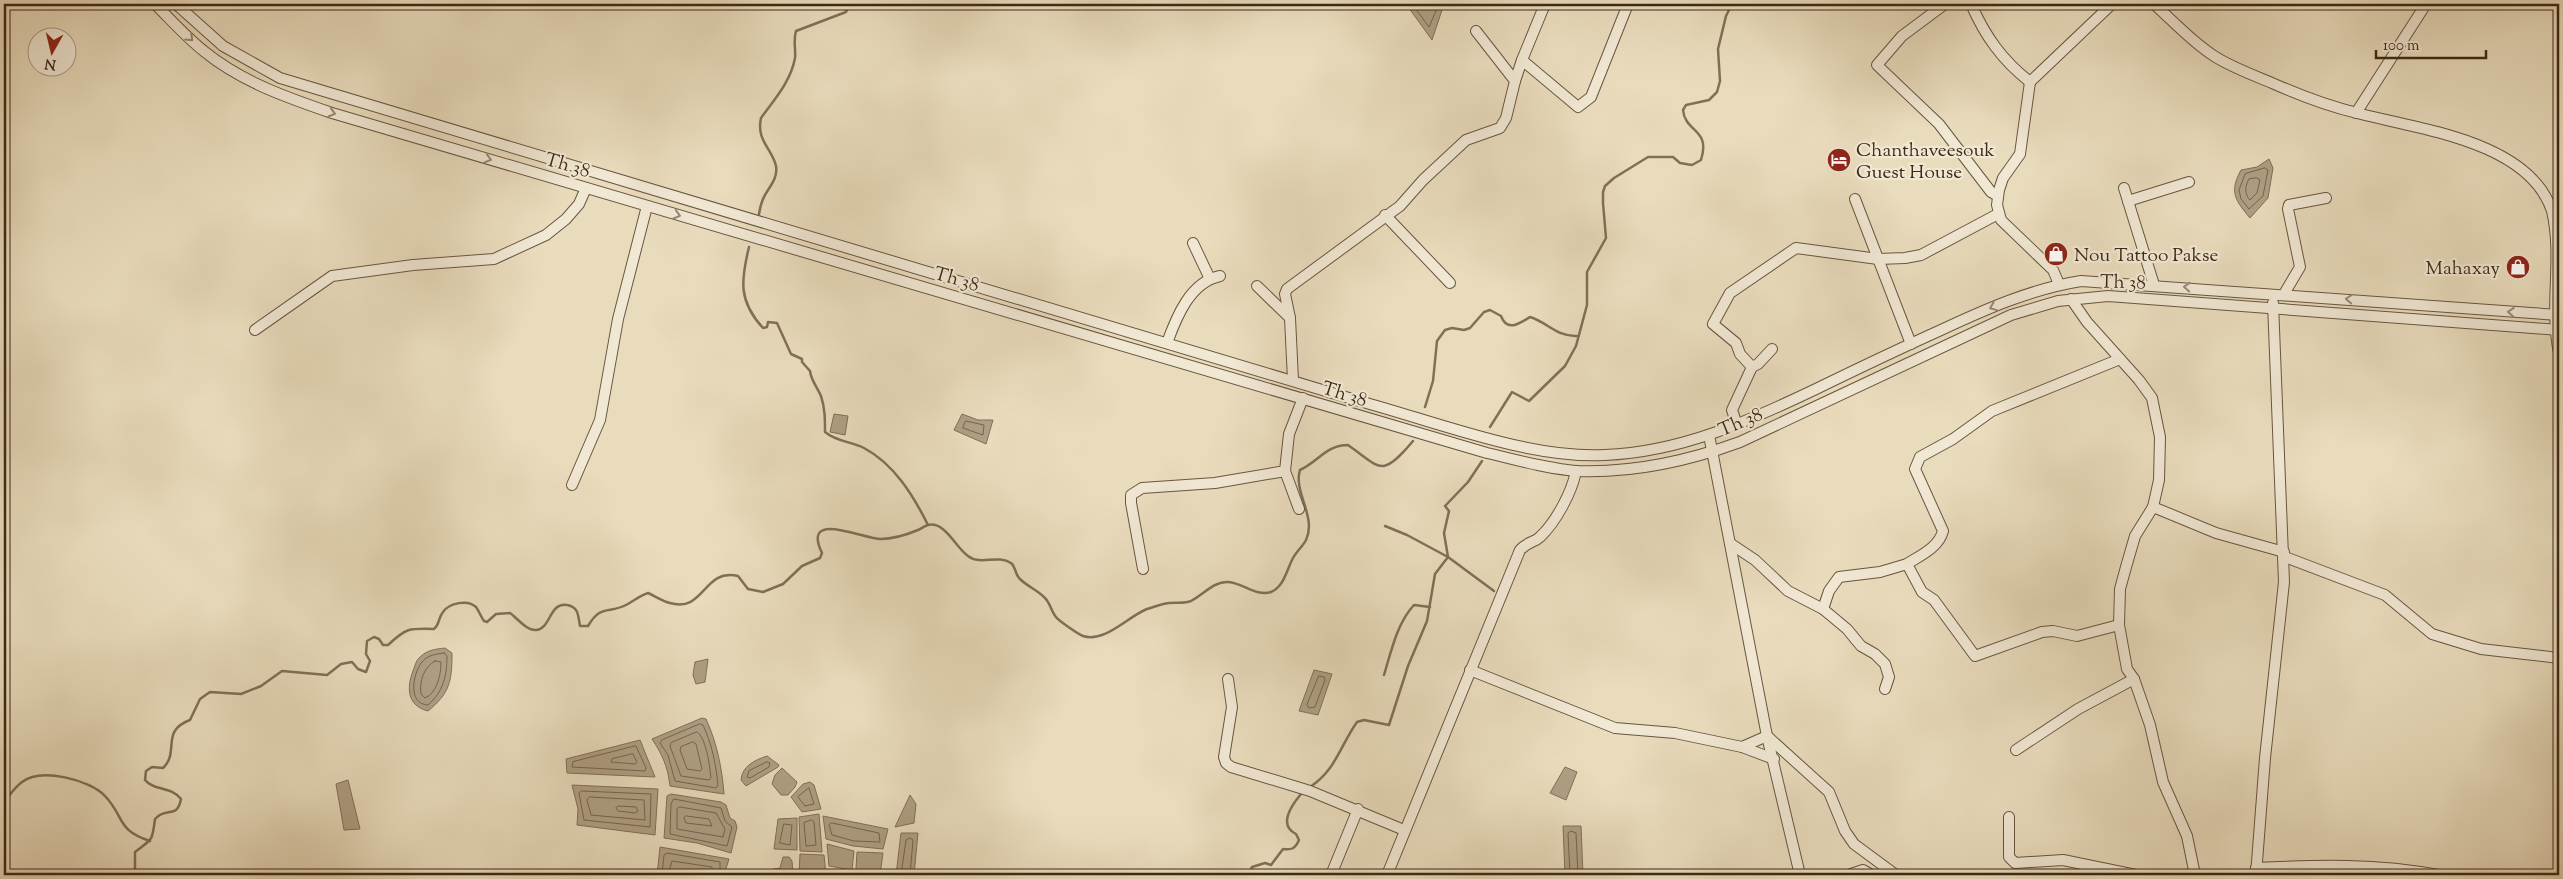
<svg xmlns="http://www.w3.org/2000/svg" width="2563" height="879" font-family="'Sorts Mill Goudy',serif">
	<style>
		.water { fill: #af9f84; stroke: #826f58 }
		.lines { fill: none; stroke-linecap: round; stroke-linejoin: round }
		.shore { stroke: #76644d; stroke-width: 1 }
		.stream { stroke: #826f58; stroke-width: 2.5 }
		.minor-casing { stroke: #695540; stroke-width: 12 }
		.minor { stroke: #f1e8d4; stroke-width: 10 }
		.oneway { stroke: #988875 }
		.labels { text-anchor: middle; stroke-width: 4.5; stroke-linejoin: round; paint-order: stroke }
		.poi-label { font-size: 19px; fill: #3e2816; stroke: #f1e8d4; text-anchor: start }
		.street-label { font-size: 19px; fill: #3e2816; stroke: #f1e8d4 }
	</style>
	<rect width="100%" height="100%" fill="#e9dcbd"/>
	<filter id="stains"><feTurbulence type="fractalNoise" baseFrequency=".004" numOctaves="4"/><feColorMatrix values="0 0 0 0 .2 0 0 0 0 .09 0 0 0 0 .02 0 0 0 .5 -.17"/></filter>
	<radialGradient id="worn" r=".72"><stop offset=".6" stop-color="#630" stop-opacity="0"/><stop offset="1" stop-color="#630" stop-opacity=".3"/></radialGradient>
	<g class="water">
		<path d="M1406,4H1444L1432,40Z"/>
		<path d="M2269,159L2273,168L2268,198L2250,218C2235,200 2229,192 2241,170L2257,167Z"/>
		<path d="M834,414L848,416L845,435L830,432Z"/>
		<path d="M962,414L978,420H993L986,444L954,430Z"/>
		<path d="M445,648L452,653C452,681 450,693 428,711C408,706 406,689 413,671C415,666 416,660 420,657C427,650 436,649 445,648Z"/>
		<path d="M708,659L705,682L696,684L693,675L695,662Z"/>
		<path d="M1314,670L1332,674L1318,715L1299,711Z"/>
		<path d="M702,718L706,719C717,743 722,768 724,794L670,786C668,767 662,754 652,739Z"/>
		<path d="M640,740L655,777L567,773L566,759Z"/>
		<path d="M767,756L779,765L778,767L746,786L741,780C742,766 755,760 767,756Z"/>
		<path d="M1565,767L1577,772L1566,800L1550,793Z"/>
		<path d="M782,768L797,782L795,787L788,795H781L772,784L775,775Z"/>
		<path d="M348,780L360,829L344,830L336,784Z"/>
		<path d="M810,782L814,785L821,809L802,812L791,797L803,784Z"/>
		<path d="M572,785L658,789L655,835L577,825L578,809Z"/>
		<path d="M671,794L721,802L726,805L730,818L735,821L737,827L731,853L697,843L664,838L667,796Z"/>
		<path d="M910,795L916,804L914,823L895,827Z"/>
		<path d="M819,814L822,852L800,851L799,817Z"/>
		<path d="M823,816L888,829L883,849L853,846L826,839Z"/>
		<path d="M797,818V850L774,849L778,819Z"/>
		<path d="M1563,826H1581L1583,875H1565Z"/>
		<path d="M901,833H918L914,875H896Z"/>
		<path d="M827,844L854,851L852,870L829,866Z"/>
		<path d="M660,847L729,859L724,875H657Z"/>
		<path d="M857,852L883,853L880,875L859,873L856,869Z"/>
		<path d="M800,854L824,855L826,875H799Z"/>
		<path d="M783,857H789L792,861L793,875H765L763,871L780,868Z"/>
	</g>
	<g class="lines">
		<g class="shore">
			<path d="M1412,4L1429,27L1439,4"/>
			<path d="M2265,168L2268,170L2263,196L2249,209L2241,199L2239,190L2245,174Z"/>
			<path d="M2257,178L2260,180L2257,193L2250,200C2244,194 2245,185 2249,179Z"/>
			<path d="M966,421L984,425L983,435L963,428Z"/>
			<path d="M444,653L447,656C447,676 443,692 428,705C407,704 413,673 422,662C427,655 437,654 444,653Z"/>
			<path d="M435,661L441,662C441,675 437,693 425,698L421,694C419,681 424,667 435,661Z"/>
			<path d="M1319,676L1324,677L1325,680L1315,707L1309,708L1307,705Z"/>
			<path d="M700,724L703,725C712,744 716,765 718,785L716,788L675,781L668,755L660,743L662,740Z"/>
			<path d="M697,732C706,736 710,768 711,778L709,780L681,776L670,746L671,743Z"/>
			<path d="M693,742L696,744L702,769L700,771L687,769L680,750L681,747Z"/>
			<path d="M636,746L646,768L645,771L572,767L573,762Z"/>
			<path d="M633,754L637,762L635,764L611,762L612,759Z"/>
			<path d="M767,762L770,763L769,767L750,778L747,777L749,771Z"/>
			<path d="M809,788L814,804L805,806L798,797Z"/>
			<path d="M582,791L651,794L650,827L584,820L579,793Z"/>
			<path d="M590,797L644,800L645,820L591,815L587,800Z"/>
			<path d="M674,799L721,808L725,821L732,827L727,846L670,834L671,804Z"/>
			<path d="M619,806L636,807L638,811L635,813L618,811L616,808Z"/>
			<path d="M680,807L716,813L725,829L723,837L677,829V809Z"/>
			<path d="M686,816L709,819L712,826L686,823L684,818Z"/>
			<path d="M812,820L814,822L816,845L806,846L804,823Z"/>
			<path d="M832,823L879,833L880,842L854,841L832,835L829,825Z"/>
			<path d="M784,824L792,825L790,845L780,843Z"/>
			<path d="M662,875L664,855L667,853L720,862V875"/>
			<path d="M668,875L672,861L712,867L713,875"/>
			<path d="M901,875L906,840L910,838L913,840L910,875"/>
			<path d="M1570,875L1568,833L1571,831L1576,833L1578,875"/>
		</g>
		<g class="stream">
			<path d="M759,214C760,208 762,200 765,195C770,186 778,178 776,166C772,148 756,141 761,118C774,100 791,81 795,58C796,49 793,41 796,31L846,12L850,4"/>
			<path d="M749,247C741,280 738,301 763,328L767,327L768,322L777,323L791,354L802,359V362L810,371C811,380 817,387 821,396C825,408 825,419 825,432C837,442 850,441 864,448C894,464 913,495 928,525"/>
			<path d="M1425,407L1433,381L1437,341L1445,330L1452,328L1464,330L1470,328L1484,312L1490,310L1501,316C1507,332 1519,324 1530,317C1547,322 1557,337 1577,336"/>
			<path d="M1490,427L1512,392L1529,401L1565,366L1576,346L1587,305V272L1606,238L1603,203V192L1605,186L1614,178L1648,157H1673L1680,163L1692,165L1701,160C1711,128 1685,133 1683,110L1686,105L1709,100L1717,92L1720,81L1718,49L1726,16L1732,4"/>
			<path d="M1385,526L1407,535L1448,557L1494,591"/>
			<path d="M1384,675C1391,652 1397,623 1414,605L1430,607"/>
			<path d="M1310,787C1336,770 1340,746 1357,722L1364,720L1389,725L1408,666L1427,621L1435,574L1448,557L1444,533L1449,511L1445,506L1468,482L1482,461"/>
			<path d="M4,802C9,796 15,787 22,782C41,767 90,780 105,796C125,817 116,830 150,841"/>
			<path d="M135,875V852C153,838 152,842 155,819C166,806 177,820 181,799C171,786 154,791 145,780L146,771L152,767L163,768C180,752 160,731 190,720L200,699L210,692L241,694L261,686L282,671L327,675L341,664L352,662L358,669L366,672L370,661L366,654L367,641L374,637L379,639L383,645H388C406,628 409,628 434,629C440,624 438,618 443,612C449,603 468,599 476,607C479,611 481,617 484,621L487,622L496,614L510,613C517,618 527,631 536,630C551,629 549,602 567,605C579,607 578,616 580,626H588C601,604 608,614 626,605C634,601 639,596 648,593C655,596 662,601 670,603C705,613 703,568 738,576L748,589L763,592L783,584L802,566L820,558L822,553C801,509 863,539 881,539C894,539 906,535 918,530C921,529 924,526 928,525C945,521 956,548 968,556C981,566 997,554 1011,563C1016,567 1015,575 1020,579C1027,586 1037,590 1044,597C1050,602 1051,611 1056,617C1059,621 1078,634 1083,636C1105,643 1127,617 1147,609C1154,607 1161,604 1169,603C1177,602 1184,604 1191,601C1203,595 1213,582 1227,582C1242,582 1256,597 1271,592C1284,587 1287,569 1293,558C1297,551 1303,546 1306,540C1317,517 1293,492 1300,470C1318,462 1326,445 1348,445C1381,468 1381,479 1413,441"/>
			<path d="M1248,875L1252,867L1265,863L1271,865L1283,849C1292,850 1295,849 1299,840L1296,834C1278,825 1291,806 1301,794"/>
		</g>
		<g class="minor-casing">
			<g id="minor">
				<path d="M155,4C171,20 187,38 205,52C242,82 288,98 332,113L1487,453C1517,460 1548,469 1578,471C1634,473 1688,461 1740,442L2011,315L2058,301L2108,296L2559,330"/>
				<path d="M176,4L223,46L280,78L1359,401C1434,421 1528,459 1605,455C1681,452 1749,421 1816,389C1857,369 1899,349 1941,330C1986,309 2031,289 2081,281L2559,315"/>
				<path d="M1945,4L1902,36L1877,65L1939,124L1991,192L1998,196"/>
				<path d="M1971,4C1985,36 2002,60 2030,82"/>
				<path d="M2154,4C2173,21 2192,42 2214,56C2231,67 2253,75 2272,83C2299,95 2328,106 2357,113C2418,129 2529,141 2552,211C2563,259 2549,304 2559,353"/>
				<path d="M1522,60L1545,4"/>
				<path d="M1515,81L1522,60L1578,107L1591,97L1628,4"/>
				<path d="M2356,113L2426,4"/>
				<path d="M2124,188L2154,285"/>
				<path d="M1855,199L1911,344"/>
				<path d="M2128,201L2189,182"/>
				<path d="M1385,215L1450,283"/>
				<path d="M1193,243L1210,279"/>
				<path d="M2059,284L2053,270L2001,220L1997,205L1999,190L2003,178L2020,154L2030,82L2112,4"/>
				<path d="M1257,286L1290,318"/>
				<path d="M2284,294L2300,267L2288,209L2289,205L2326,198"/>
				<path d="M2071,299L2087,322L2139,380L2152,398L2160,437L2159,480L2153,507L2135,536L2126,567L2120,589L2119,625L2127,669L2134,679L2150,725L2163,782L2187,836L2195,875"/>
				<path d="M255,330L332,276L413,265L494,259L546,235L566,219L579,204L586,188"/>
				<path d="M1167,343C1176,318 1190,282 1220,276"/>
				<path d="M1772,349L1758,364L1752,367L1740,354L1736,343L1713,324L1730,293L1796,248L1878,259L1905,258L1921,255L1998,214"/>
				<path d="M1293,380L1290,318L1285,294L1287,289L1400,206L1423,180L1466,140L1500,128L1506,118L1515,81L1476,31"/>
				<path d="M1737,425L1732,410L1752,367"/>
				<path d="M1709,435L1767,736L1800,875"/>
				<path d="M572,485L600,420L618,319L647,206"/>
				<path d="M2153,507L2216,533L2284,552"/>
				<path d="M1299,509L1285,471L1289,434L1303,398"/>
				<path d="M1731,544L1755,560L1788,591L1823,609L1847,629L1861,646L1875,654L1885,664L1889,677L1885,689"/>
				<path d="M2285,557L2385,595L2432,634L2481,649L2559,658"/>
				<path d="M1143,569L1131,503V495L1142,488L1215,483L1285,471"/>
				<path d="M1823,609L1829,591L1839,577L1880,572L1907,564"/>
				<path d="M2119,625L2077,636L2053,631L2042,632L1975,656L1934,600L1922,592L1907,564C1921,555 1939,547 1943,531L1915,469L1920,457L1953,439L1992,411L2120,359"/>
				<path d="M1470,670L1615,728L1675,733L1742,747L1774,759"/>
				<path d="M1228,679L1232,707L1224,757L1226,763L1231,767L1310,791L1404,830"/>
				<path d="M1742,747L1767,736L1829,792L1845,831L1854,844L1896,875"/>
				<path d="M2016,750L2078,709L2134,679"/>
				<path d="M2009,817V857L2015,863L2063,860L2136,875"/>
				<path d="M2256,868C2317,865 2378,863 2438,875"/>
				<path d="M1331,875L1358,809"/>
				<path d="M1387,875L1520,550C1528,541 1534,543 1540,537C1556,522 1572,492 1576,471"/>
				<path d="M1848,875L1863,870L1872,875"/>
				<path d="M2256,875L2265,758L2284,582L2273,303"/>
			</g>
		</g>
		<use href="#minor" class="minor"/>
	</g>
	<defs><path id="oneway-chevron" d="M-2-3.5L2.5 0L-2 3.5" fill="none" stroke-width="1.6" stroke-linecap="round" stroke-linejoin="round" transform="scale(1.25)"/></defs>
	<g class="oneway">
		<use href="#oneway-chevron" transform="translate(190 38) rotate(44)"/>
		<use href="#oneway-chevron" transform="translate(332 113) rotate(17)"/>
		<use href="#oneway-chevron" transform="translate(488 159) rotate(16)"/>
		<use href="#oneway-chevron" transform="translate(677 215) rotate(16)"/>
		<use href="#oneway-chevron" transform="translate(2187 287) rotate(-176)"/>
		<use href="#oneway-chevron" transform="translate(2349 299) rotate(-176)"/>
		<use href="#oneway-chevron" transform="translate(1993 307) rotate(158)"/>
		<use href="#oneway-chevron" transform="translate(2511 312) rotate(-176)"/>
	</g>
	<defs>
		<g id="hotel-disc" transform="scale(1.25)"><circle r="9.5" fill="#8f2418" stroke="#f1e8d4"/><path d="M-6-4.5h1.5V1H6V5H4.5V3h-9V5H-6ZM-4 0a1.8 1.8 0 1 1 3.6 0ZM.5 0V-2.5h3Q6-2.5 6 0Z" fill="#fff"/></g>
		<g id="shop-disc" transform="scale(1.25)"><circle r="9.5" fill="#8f2418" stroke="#f1e8d4"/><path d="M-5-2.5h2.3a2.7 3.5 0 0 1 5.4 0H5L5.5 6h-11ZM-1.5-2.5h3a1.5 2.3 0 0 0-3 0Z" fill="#fff"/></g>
	</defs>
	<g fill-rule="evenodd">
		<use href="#hotel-disc" x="1839" y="160"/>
		<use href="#shop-disc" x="2056" y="254"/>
		<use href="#shop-disc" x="2518" y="267"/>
	</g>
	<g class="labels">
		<g class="poi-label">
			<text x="1856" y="156">Chanthaveesouk<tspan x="1856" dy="22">Guest House</tspan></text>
			<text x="2074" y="261">Nou Tattoo Pakse</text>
			<text x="2500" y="274" text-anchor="end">Mahaxay</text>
		</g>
		<g class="street-label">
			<text transform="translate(568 164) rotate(16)" y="7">Th 38</text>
			<text transform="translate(957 278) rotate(16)" y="7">Th 38</text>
			<text transform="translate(2123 281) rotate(1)" y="7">Th 38</text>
			<text transform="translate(1345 393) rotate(17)" y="7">Th 38</text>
			<text transform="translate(1740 421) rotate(-23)" y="7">Th 38</text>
		</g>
	</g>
	<rect width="2563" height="879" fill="none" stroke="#e9dcbd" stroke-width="20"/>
	<rect x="5" y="5" width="2553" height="869" fill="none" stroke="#3e2816" stroke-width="2.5"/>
	<rect x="10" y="10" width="2543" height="859" fill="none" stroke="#3e2816"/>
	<g transform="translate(52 52) rotate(188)"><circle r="24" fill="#f1e8d4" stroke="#a99b88"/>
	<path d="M0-4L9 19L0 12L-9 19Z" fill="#8f2418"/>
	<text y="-8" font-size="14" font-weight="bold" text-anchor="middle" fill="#3e2816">N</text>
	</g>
	<path d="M2376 50v8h110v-8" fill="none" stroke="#3e2816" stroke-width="2.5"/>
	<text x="2383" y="50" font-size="15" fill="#3e2816" stroke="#f1e8d4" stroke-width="4" paint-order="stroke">100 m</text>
	<rect width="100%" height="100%" filter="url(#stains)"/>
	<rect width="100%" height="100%" fill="url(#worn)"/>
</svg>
